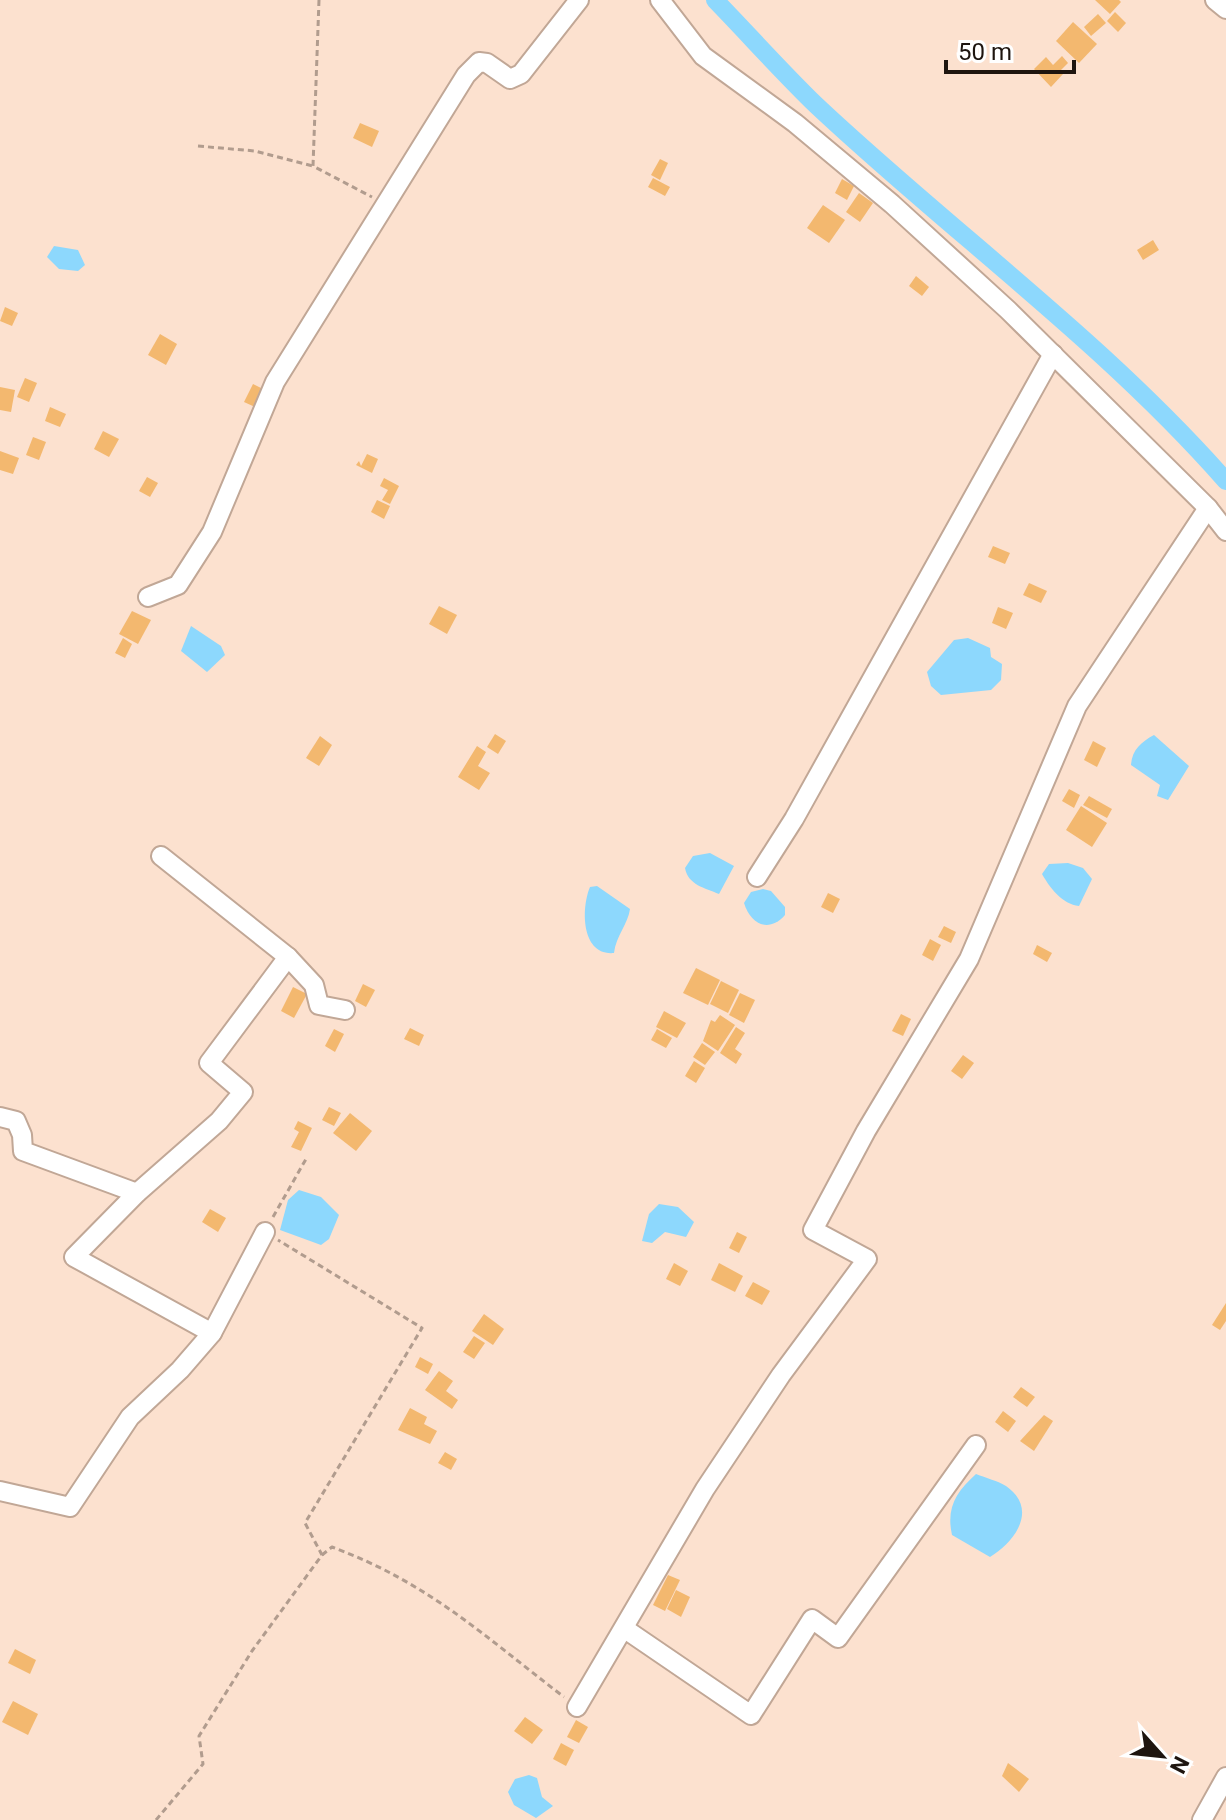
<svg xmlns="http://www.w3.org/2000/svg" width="1226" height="1820" font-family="Roboto,sans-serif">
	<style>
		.water { fill: #8dd8fd }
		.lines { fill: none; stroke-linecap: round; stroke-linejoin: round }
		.canal { stroke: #8dd8fd; stroke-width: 18 }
		.building { fill: #f3b86f }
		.minor-casing { stroke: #c1a796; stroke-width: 22 }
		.path { stroke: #b19c8e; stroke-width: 3; stroke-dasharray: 6 4; stroke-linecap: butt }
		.minor { stroke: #fff; stroke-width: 18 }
	</style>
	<rect width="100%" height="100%" fill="#fce1cf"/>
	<g class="water">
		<path d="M54,246L78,250L85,265L78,271L59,269L47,257Z"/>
		<path d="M191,626L221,646L225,655L207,672L181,651Z"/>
		<path d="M968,638L990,648L991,657L1002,664L1001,680L991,690L941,695L931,686L927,672L954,640Z"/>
		<path d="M1154,735L1189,766L1168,800L1157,796L1160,785L1131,765C1132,750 1141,742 1154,735Z"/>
		<path d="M710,853L734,866L719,894C705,888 688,885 685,868L693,856Z"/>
		<path d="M1068,863L1083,868L1092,879L1079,906C1062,904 1050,888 1042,874L1049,864Z"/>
		<path d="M597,886L630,909C628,924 616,936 614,953C581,956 581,908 590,887Z"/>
		<path d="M763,889L771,891L785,907V915C769,933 751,925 744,903L751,892Z"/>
		<path d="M299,1190L321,1197L339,1215L329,1239L321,1245L280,1230L288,1200Z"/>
		<path d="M659,1204L678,1207L694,1222L686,1237L665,1232L652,1243L642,1241L649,1214Z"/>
		<path d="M976,1474C986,1478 998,1481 1006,1486C1039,1509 1015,1542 990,1557L952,1535C946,1508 956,1492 976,1474Z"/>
		<path d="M529,1775L537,1778L542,1797L553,1806L536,1818L514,1805L508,1792L515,1779Z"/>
	</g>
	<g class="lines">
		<path class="canal" d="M715,0C749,35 781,71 816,105C951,232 1103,341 1226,481"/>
	</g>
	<g class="building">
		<path d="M1095,0H1119L1121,2L1110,14Z"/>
		<path d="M1115,12L1126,23L1118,32L1107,21Z"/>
		<path d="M1098,14L1106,23L1091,36L1084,27Z"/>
		<path d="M1073,22L1097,44L1079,63L1056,41Z"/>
		<path d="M1062,56L1068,63L1060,71L1063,74L1051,87L1034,69L1046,57L1053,65Z"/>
		<path d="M360,123L379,131L372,147L353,138Z"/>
		<path d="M660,159L668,163L660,180L651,175Z"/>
		<path d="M653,178L670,187L665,196L648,187Z"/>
		<path d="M842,179L854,186L847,200L835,193Z"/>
		<path d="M859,193L873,203L860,222L846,212Z"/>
		<path d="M823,205L845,220L829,243L807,228Z"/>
		<path d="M1153,240L1159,250L1143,260L1137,250Z"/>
		<path d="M916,276L929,287L922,296L909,286Z"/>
		<path d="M5,307L18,313L12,326L0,321Z"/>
		<path d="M160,334L177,344L166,365L148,355Z"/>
		<path d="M25,378L37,383L29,402L17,397Z"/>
		<path d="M253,384L263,389L255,407L244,402Z"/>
		<path d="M0,387L15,390L11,412L0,410Z"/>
		<path d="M50,407L66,414L60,427L45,421Z"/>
		<path d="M103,431L119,439L109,457L94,449Z"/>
		<path d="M33,437L46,442L39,460L26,455Z"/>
		<path d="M0,451L19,458L13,474L0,470Z"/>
		<path d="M367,454L378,459L372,473L356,465L359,461L361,466Z"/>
		<path d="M147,477L158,483L150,497L139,491Z"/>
		<path d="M384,478L399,486L390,504L382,500L388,490L380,486Z"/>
		<path d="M377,500L390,506L384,519L371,512Z"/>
		<path d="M993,546L1010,553L1005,564L988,557Z"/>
		<path d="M1029,583L1047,591L1041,603L1023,595Z"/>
		<path d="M439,606L457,615L447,634L429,624Z"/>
		<path d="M998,607L1013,613L1006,629L992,623Z"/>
		<path d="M132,611L151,620L138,644L119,634Z"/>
		<path d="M123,638L132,644L125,658L115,653Z"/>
		<path d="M495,734L506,741L498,754L487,747Z"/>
		<path d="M320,736L332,745L319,766L306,758Z"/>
		<path d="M1093,741L1106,748L1097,767L1084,760Z"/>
		<path d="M477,746L486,752L478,766L490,773L479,790L458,777Z"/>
		<path d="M1069,789L1080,795L1074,808L1062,801Z"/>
		<path d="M1089,796L1112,809L1107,818L1083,805Z"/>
		<path d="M1081,806L1107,823L1092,847L1066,830Z"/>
		<path d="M828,893L840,899L833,913L821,907Z"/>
		<path d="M944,926L956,932L951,943L938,937Z"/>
		<path d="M930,939L941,945L933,961L922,955Z"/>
		<path d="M1037,945L1052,953L1047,962L1033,954Z"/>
		<path d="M696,968L720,980L708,1005L683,993Z"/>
		<path d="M721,981L739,990L728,1013L710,1004Z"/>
		<path d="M363,984L375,990L366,1007L355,1001Z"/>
		<path d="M293,987L307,994L294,1018L281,1011Z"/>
		<path d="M740,993L755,1000L744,1023L729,1015Z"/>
		<path d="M664,1011L686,1023L677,1038L656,1027Z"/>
		<path d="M901,1014L911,1019L903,1036L892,1031Z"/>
		<path d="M720,1015L735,1025L718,1051L703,1041L711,1020L715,1022Z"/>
		<path d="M736,1027L745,1033L735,1049L742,1054L736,1064L720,1053Z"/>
		<path d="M410,1028L424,1035L419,1046L404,1039Z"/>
		<path d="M334,1029L344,1034L335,1052L325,1046Z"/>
		<path d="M657,1029L672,1038L666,1048L651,1040Z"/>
		<path d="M702,1043L715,1052L705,1065L693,1057Z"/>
		<path d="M963,1055L974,1063L962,1079L951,1071Z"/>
		<path d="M694,1061L705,1068L696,1083L685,1076Z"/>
		<path d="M329,1107L341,1113L334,1126L322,1120Z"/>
		<path d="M350,1113L372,1131L356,1151L333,1133Z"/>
		<path d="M298,1121L312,1128L301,1151L291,1147L299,1132L294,1129Z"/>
		<path d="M210,1209L226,1218L218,1232L202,1222Z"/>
		<path d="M737,1232L747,1237L739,1253L729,1248Z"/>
		<path d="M674,1263L688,1271L680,1286L666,1279Z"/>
		<path d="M719,1263L743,1276L735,1292L711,1280Z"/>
		<path d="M753,1282L770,1291L762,1305L745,1296Z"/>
		<path d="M1226,1303V1321L1220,1330L1212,1325Z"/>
		<path d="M484,1314L504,1329L493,1345L472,1331Z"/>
		<path d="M474,1336L485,1343L474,1359L463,1352Z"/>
		<path d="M420,1357L433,1364L428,1374L415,1367Z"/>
		<path d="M439,1371L453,1381L446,1391L458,1400L452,1409L425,1390Z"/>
		<path d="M1021,1387L1035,1397L1027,1407L1013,1397Z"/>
		<path d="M410,1408L427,1417L424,1424L437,1431L430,1444L398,1430Z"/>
		<path d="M1003,1411L1016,1421L1008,1432L995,1422Z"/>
		<path d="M1044,1415L1053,1421L1034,1451L1020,1441Z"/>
		<path d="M445,1452L457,1459L451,1470L438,1463Z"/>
		<path d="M668,1575L680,1580L665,1611L653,1605Z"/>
		<path d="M676,1590L690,1597L681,1617L667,1609Z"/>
		<path d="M15,1649L36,1660L30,1674L8,1663Z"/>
		<path d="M13,1701L38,1714L28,1735L2,1722Z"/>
		<path d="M525,1717L543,1730L532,1744L514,1731Z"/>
		<path d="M576,1720L588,1727L579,1743L567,1737Z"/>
		<path d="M561,1743L574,1750L566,1766L553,1759Z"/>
		<path d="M1008,1763L1029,1779L1019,1792L1002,1776Z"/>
	</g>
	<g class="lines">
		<g class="minor-casing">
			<g id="minor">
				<path d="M660,0L703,56L795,123L892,204L1008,310L1208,508L1226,531"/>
				<path d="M1215,0L1226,9"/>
				<path d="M148,597L178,585L212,532L275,382L466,75L479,62L487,63L510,79L521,74L579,0"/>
				<path d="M161,856L288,957L314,985L319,1005L345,1010"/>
				<path d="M757,877L794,819L1053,354"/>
				<path d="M0,1117L16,1121L22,1135L23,1151L137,1193"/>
				<path d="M265,1232L212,1333L74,1257L137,1193L219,1121L243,1092L209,1063L288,957"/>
				<path d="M0,1491L70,1507L130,1417L180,1370L212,1333"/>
				<path d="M625,1629L751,1715L812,1619L838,1638L976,1445"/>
				<path d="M577,1707L705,1489L781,1375L867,1259L813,1230L866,1131L969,959L1077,706L1208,508"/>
				<path d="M1202,1820L1226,1777"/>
			</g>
		</g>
		<g class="path">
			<path d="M319,0L313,166L372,197"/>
			<path d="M198,146L255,151L313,166"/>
			<path d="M273,1217L306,1159"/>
			<path d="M322,1555L332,1547C429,1583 484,1636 564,1697"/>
			<path d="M156,1820L203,1764L199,1736L252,1651L322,1555L305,1523L422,1328L278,1240"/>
		</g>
		<use href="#minor" class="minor"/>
	</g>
	<g transform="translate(1162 1756) rotate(117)" stroke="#ffffff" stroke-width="6" paint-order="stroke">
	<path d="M0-6L14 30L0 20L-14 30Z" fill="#1e150f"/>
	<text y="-12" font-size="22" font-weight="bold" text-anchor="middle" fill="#1e150f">N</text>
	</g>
	<path d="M946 60v12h128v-12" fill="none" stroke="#1e150f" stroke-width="4"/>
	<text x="958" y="60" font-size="24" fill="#1e150f" stroke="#ffffff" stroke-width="6" paint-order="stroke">50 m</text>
</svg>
